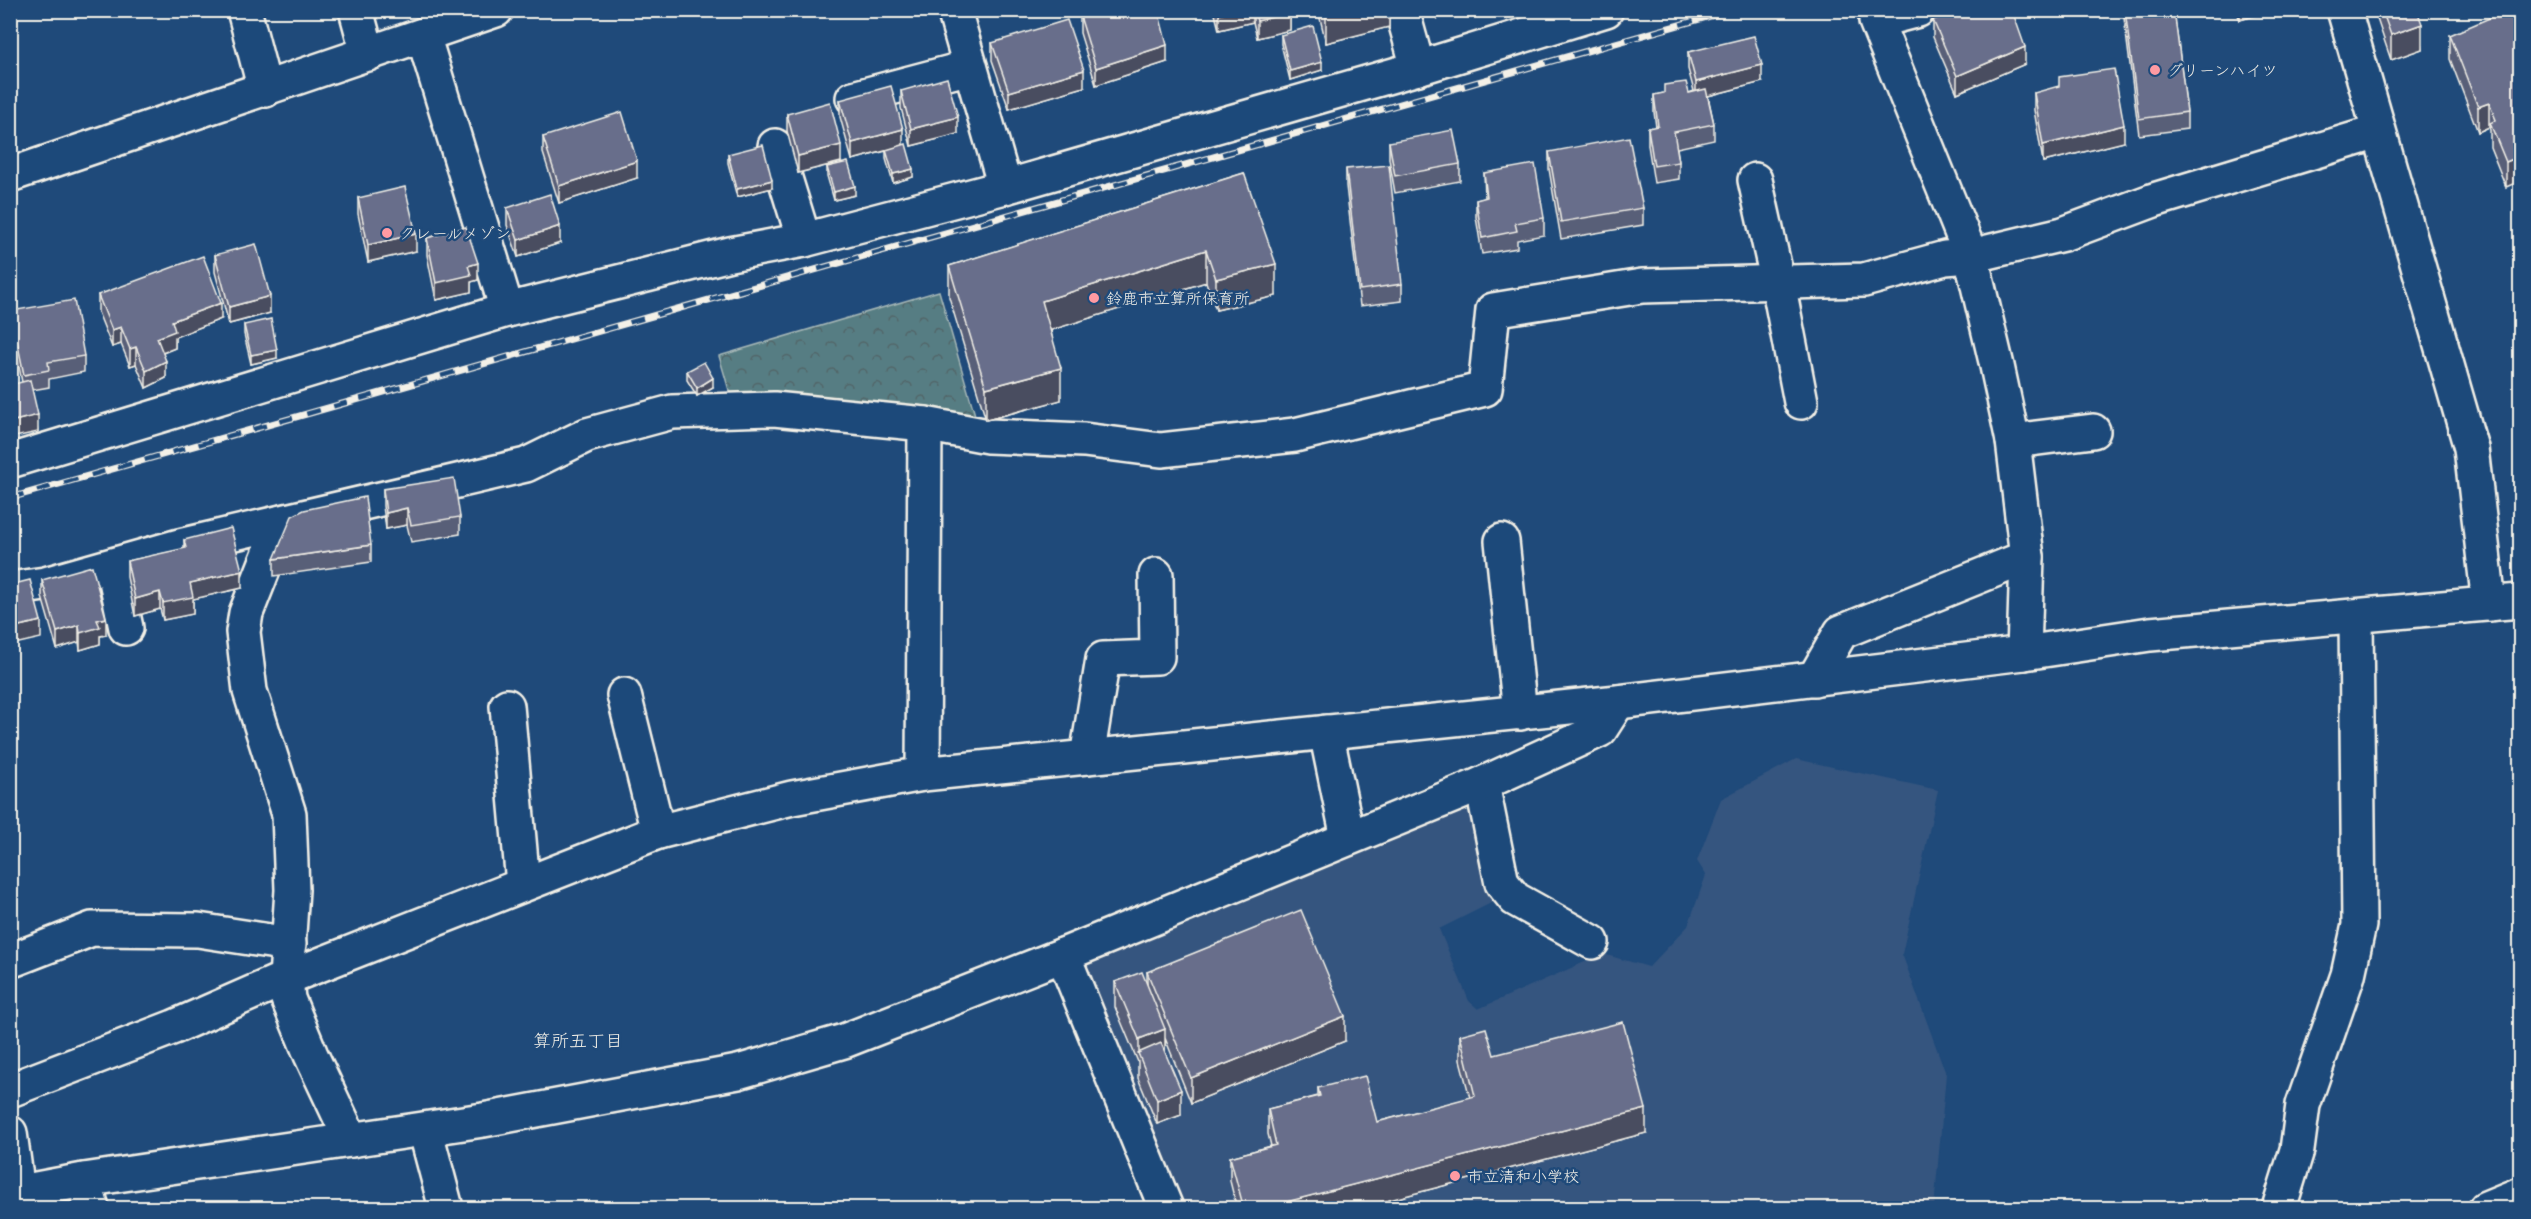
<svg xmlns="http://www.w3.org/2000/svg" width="2531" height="1219" font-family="'Playpen Sans','Klee One',sans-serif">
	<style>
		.built { fill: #35557f }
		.park { fill: url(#park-crowns); stroke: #a6b7b6; stroke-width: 1.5 }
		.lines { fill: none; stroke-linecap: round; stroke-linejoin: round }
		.minor-casing { stroke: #f4f1e8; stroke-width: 38 }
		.minor { stroke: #1f4a7a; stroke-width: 33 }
		.rail-casing { stroke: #f4f1e8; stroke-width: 7 }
		.rail { stroke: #1f4a7a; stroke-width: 4.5; stroke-dasharray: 14; stroke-linecap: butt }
		.wall { fill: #595f78; stroke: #f4f1e8; stroke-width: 1.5 }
		.shaded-wall { fill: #484d61; stroke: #f4f1e8; stroke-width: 1.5 }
		.building { fill: #676e8b; stroke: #f4f1e8; stroke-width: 1.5 }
		.poi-dot { fill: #ff9aa2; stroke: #1f4a7a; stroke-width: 2 }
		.labels { text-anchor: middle; stroke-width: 5; stroke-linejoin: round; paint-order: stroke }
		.poi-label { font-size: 16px; fill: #f4f1e8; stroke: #1f4a7a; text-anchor: start }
		.neighbourhood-label { font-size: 18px; fill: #f4f1e8; stroke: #1f4a7a }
	</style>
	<defs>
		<pattern id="park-crowns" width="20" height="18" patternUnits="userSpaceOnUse" patternTransform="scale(1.5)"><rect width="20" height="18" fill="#577d83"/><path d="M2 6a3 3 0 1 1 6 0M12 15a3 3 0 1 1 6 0" fill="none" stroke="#516568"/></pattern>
	</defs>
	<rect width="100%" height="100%" fill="#1f4a7a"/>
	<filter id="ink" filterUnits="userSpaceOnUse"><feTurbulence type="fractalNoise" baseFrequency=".0167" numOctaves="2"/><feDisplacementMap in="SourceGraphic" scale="12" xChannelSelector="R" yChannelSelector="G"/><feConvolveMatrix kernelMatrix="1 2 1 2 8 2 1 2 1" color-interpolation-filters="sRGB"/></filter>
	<g filter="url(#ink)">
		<path class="built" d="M1796,759L1938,790L1902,954L1946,1074L1934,1208H1180L1085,975L1093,956L1461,808L1478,817L1499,899L1439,929L1469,1001L1478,1009L1603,954L1649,967L1688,926L1706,875L1697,861L1721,799Z"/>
		<path class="park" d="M939,291L977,422L731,397L719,356Z"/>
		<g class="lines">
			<g class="minor-casing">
				<g id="minor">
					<path d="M244,10L265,90"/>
					<path d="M356,10L368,54"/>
					<path d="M954,10L1005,187"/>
					<path d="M1402,10L1418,68"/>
					<path d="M1918,10L1876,21L1971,256L1997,366L2013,441L2027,557L2024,653"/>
					<path d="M2344,10L2471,448L2489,604"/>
					<path d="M423,35L507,310"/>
					<path d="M853,98L970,67"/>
					<path d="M775,146L804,240"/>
					<path d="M10,175L496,10"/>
					<path d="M1755,180L1778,283L1801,402"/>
					<path d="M2013,441L2093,431"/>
					<path d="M10,461L507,310L730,254L804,240L1005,187L1418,68L1606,10"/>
					<path d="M282,522L246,613L243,632L250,691L289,814L292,890L286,978L288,999L311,1055L351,1140"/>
					<path d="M1502,541L1520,713"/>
					<path d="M113,566L126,628"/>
					<path d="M10,589L45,584L179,546L526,465L587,435L672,412L774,409L925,424L988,436L1084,440L1161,450L1295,435L1485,389L1493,310L1642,286L1864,280L1945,258L1971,256L2063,234L2154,200L2378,132"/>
					<path d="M1814,679L1841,632L2027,557"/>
					<path d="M624,695L658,832"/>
					<path d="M507,706L523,884"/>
					<path d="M1326,732L1348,838"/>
					<path d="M1087,757L1103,659L1157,657L1156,575"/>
					<path d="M923,774L925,424"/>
					<path d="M1482,784L1502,883L1515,899L1592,942"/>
					<path d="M1063,955L1166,1208"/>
					<path d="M10,961L92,929L198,930L289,944"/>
					<path d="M10,1090L174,1027L286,978L658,832L792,798L923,774L1618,702L2024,653L2150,634L2520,601"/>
					<path d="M425,1129L446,1208"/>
					<path d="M10,1133L18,1192"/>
					<path d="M84,1180L92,1208"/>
					<path d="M10,1194L84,1180L483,1120L738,1072L844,1041L1063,955L1482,784L1600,730L1618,702"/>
					<path d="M2279,1208L2297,1150L2303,1105L2348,975L2359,925L2356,617"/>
					<path d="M2486,1208L2520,1194"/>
				</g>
			</g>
			<use href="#minor" class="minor"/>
			<g class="rail-casing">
				<path id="rail" d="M10,498L1732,10"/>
			</g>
			<use href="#rail" class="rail"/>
		</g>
		<g class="wall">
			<path d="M1214,10H1303L1290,14V30L1257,38L1253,22L1219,30Z"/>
			<path d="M1318,10H1389V27L1326,43Z"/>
			<path d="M2123,10H2174L2187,112V129L2139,135Z"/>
			<path d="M2236,10H2272L2240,20Z"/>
			<path d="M2374,10H2417L2422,49L2391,60Z"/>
			<path d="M1080,16L1167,62L1096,85L1080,33Z"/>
			<path d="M2520,19L2506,187L2490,147V130L2489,127L2478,132L2450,59V35Z"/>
			<path d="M1933,20L2025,64L1957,93L1933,37Z"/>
			<path d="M1281,35L1322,70L1290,80L1281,44Z"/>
			<path d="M992,43L1084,87L1009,109L992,60Z"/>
			<path d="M1688,52L1762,82L1708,96L1714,124V140L1677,148L1679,162V179L1654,183L1648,145V128L1656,127L1654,112V95L1664,93H1689L1694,91L1688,69Z"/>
			<path d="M901,91L958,134L911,146L901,108Z"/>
			<path d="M2034,93L2124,142L2043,162L2034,110Z"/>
			<path d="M840,100L903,145L913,177L893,183L886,159V151L852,160L840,117Z"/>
			<path d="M787,114L841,162L798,173L787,131Z"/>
			<path d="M543,137L637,178L559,203L543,153Z"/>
			<path d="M1389,142L1460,164V181L1395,193L1389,159Z"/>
			<path d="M1549,152L1643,208V225L1561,239L1549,169Z"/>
			<path d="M728,154L772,188L737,197L728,163Z"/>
			<path d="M827,167L855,195L834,200L827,176Z"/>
			<path d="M1346,169L1402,284V301L1360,306L1346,186Z"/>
			<path d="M1244,173L1276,296L1216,310L1206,282L1051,330L1061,400L986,420L949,297V266Z"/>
			<path d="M1484,173L1544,218V235L1517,240V248L1482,254L1476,217V200L1485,198Z"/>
			<path d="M358,198L416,251L368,262L358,214Z"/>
			<path d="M507,208L560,243L518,257L507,225Z"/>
			<path d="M427,238L478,280L471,282V292L436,300L427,255Z"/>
			<path d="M215,255L270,313L229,324L215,272Z"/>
			<path d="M98,295L221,319L175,337V348L163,353L166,378L146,388L136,364L130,366L121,344L112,347L98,312Z"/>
			<path d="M11,311L84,356V372L49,379V387L32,390L38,432L22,382L11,328Z"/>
			<path d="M244,325L277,358L251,364L244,334Z"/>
			<path d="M687,371L713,387L697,396L687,380Z"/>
			<path d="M383,489L460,517V534L411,542L407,525L386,529L383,506Z"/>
			<path d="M184,540L242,588L193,599V614L163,620L160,609L135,616L127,577V561L184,549Z"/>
			<path d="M371,545V562L274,576V559Z"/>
			<path d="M42,580L106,635L100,636V644L80,650L79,642L57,649L42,597Z"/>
			<path d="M1147,972L1345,1041L1191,1103L1165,1038V1051L1181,1115L1157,1124L1138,1078V1062L1115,1007V982L1147,986Z"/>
			<path d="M1460,1035L1494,1055L1646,1133L1355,1209H1237L1230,1181V1157L1271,1146L1268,1134V1109L1318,1096V1088L1377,1122L1470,1098L1460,1060Z"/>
		</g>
		<g class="shaded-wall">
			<path d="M1232,10H1253V22L1219,30V14Z"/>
			<path d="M1286,10H1303L1290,14V30L1257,38V21Z"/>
			<path d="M1326,10H1389V27L1326,43Z"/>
			<path d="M1437,10H1469L1437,19Z"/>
			<path d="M2193,10H2225L2193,17Z"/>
			<path d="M2240,10H2272V11L2240,20Z"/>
			<path d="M2422,24V49L2391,60V35Z"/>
			<path d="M1167,45V62L1096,85V68Z"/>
			<path d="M2025,47V64L1957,93V76Z"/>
			<path d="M1322,62V70L1290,80V71Z"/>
			<path d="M1762,65V82L1696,99V82Z"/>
			<path d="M1084,70V87L1009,109V92Z"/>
			<path d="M2489,103V127L2478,132V107Z"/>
			<path d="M958,117V134L911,146V129Z"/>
			<path d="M2124,125V142L2043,162V145Z"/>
			<path d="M903,129V146L852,160V143Z"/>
			<path d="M841,145V162L798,173V156Z"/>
			<path d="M2520,156V181L2506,187V162Z"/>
			<path d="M637,161V178L559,203V186Z"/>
			<path d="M913,169V177L893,183V174Z"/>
			<path d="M772,180V188L737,197V189Z"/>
			<path d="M855,186V195L834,200V192Z"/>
			<path d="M560,226V243L518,257V240Z"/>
			<path d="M416,234V251L368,262V245Z"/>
			<path d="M1206,250V282L1042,333V301Z"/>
			<path d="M478,263V280L471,282V292L436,300V283L468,266Z"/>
			<path d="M1276,264V296L1216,310V279Z"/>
			<path d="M270,296V313L229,324V307Z"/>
			<path d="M221,303V319L175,337V348L157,355V338L172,321Z"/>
			<path d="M121,327V344L112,347V330Z"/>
			<path d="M136,347V364L130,366V349Z"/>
			<path d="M277,350V358L251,364V355Z"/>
			<path d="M166,361V378L146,388V371Z"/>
			<path d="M1061,368V400L986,420V388Z"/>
			<path d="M713,378V387L697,396V388Z"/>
			<path d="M38,415V432L10,438V422Z"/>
			<path d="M407,508V525L386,529V513Z"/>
			<path d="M242,571V588L193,599V614L163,620V603L190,583Z"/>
			<path d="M160,592V609L135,616V599Z"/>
			<path d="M106,618V635L100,636V644L80,650V633L97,620Z"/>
			<path d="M41,621V638L10,645V628Z"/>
			<path d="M79,625V642L57,649V632Z"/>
			<path d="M1345,1016V1041L1191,1103V1078Z"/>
			<path d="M1165,1029V1053L1139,1055V1039Z"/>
			<path d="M1181,1090V1115L1157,1124V1100Z"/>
			<path d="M1646,1109V1133L1355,1209H1259Z"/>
		</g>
		<g class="building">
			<path d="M1097,10H1158L1167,45L1096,68L1080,16Z"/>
			<path d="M1218,10H1232L1219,14Z"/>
			<path d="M1254,10H1290V13L1257,21Z"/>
			<path d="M1959,10H2012L2025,47L1957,76L1933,20Z"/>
			<path d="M2125,10H2174L2187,112L2139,119Z"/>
			<path d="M2382,10H2417L2422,24L2391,35Z"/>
			<path d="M2508,10H2517L2520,19V156L2506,162L2490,123L2496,120L2489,103L2478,107L2450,35Z"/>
			<path d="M1067,20L1084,70L1009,92L992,43Z"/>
			<path d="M1313,26L1322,62L1290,71L1281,35Z"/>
			<path d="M1754,36L1762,65L1696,82L1688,52Z"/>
			<path d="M2114,69L2124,125L2043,145L2034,93L2059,86V77Z"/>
			<path d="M947,78L958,117L911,129L901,91Z"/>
			<path d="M1686,82L1689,93L1706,89L1714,124L1674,132L1679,162L1654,166L1648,128L1658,126L1654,95L1664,93V85Z"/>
			<path d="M891,86L903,129L852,143L840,100Z"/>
			<path d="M830,102L841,145L798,156L787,114Z"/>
			<path d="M622,112L637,161L559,186L543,137Z"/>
			<path d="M1453,130L1460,164L1395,176L1389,142Z"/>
			<path d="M1629,137L1643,208L1561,222L1549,152Z"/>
			<path d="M906,144L913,169L893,174L886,150Z"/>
			<path d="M763,145L772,180L737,189L728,154Z"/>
			<path d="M848,162L855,186L834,192L827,167Z"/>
			<path d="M1535,164L1544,218L1515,223L1517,231L1482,238L1476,200L1487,197L1484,173Z"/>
			<path d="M1389,165L1402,284L1360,290L1346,169Z"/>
			<path d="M1244,173L1276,264L1216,279L1206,250L1042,301L1061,368L986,388L949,266Z"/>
			<path d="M405,187L416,234L368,245L358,198Z"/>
			<path d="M550,194L560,226L518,240L507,208Z"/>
			<path d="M466,227L478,263L468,266L471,275L436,283L427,238Z"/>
			<path d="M256,244L270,296L229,307L215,255Z"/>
			<path d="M203,256L221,303L172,321L175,331L157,338L166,361L146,371L136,347L130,349L121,327L112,330L98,295Z"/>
			<path d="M74,300L84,356L48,362L49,370L24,375L11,311Z"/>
			<path d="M271,319L277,350L251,355L244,325Z"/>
			<path d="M704,362L713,378L697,388L687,371Z"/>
			<path d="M30,380L38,415L10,422V385Z"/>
			<path d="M454,478L460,517L411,525L407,508L386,513L383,489Z"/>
			<path d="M365,497L371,545L274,559L292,516L304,510Z"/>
			<path d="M231,528L242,571L190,583L193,597L163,603L160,592L135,599L127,561L186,548L184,540Z"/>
			<path d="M92,566L106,618L97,620L100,627L80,633L79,625L57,632L42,580Z"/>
			<path d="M30,580L41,621L10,628V585Z"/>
			<path d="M1301,910L1345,1016L1191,1078L1147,972Z"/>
			<path d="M1142,972L1165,1029L1139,1039L1115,982Z"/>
			<path d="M1623,1022L1646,1109L1259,1209H1244L1230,1157L1276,1145L1268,1109L1320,1096L1318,1088L1365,1076L1377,1122L1475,1096L1460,1035L1486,1028L1494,1055Z"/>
			<path d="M1161,1043L1181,1090L1157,1100L1138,1053Z"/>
			<path d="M1178,1205L1180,1209H1168Z"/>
		</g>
	</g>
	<g class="poi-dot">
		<circle cx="2155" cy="70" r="6"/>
		<circle cx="387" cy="233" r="6"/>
		<circle cx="1094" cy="298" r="6"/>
		<circle cx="1455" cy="1176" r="6"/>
	</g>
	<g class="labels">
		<g class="poi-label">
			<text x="2167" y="76">グリーンハイツ</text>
			<text x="399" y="239">クレールメゾン</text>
			<text x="1106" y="304">鈴鹿市立算所保育所</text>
			<text x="1467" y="1182">市立清和小学校</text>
		</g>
		<g class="neighbourhood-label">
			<text x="578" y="1047">算所五丁目</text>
		</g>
	</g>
	<rect width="2531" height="1219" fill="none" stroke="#1f4a7a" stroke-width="36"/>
	<rect x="18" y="18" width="2495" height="1183" fill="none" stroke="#f4f1e8" stroke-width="2" filter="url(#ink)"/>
</svg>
